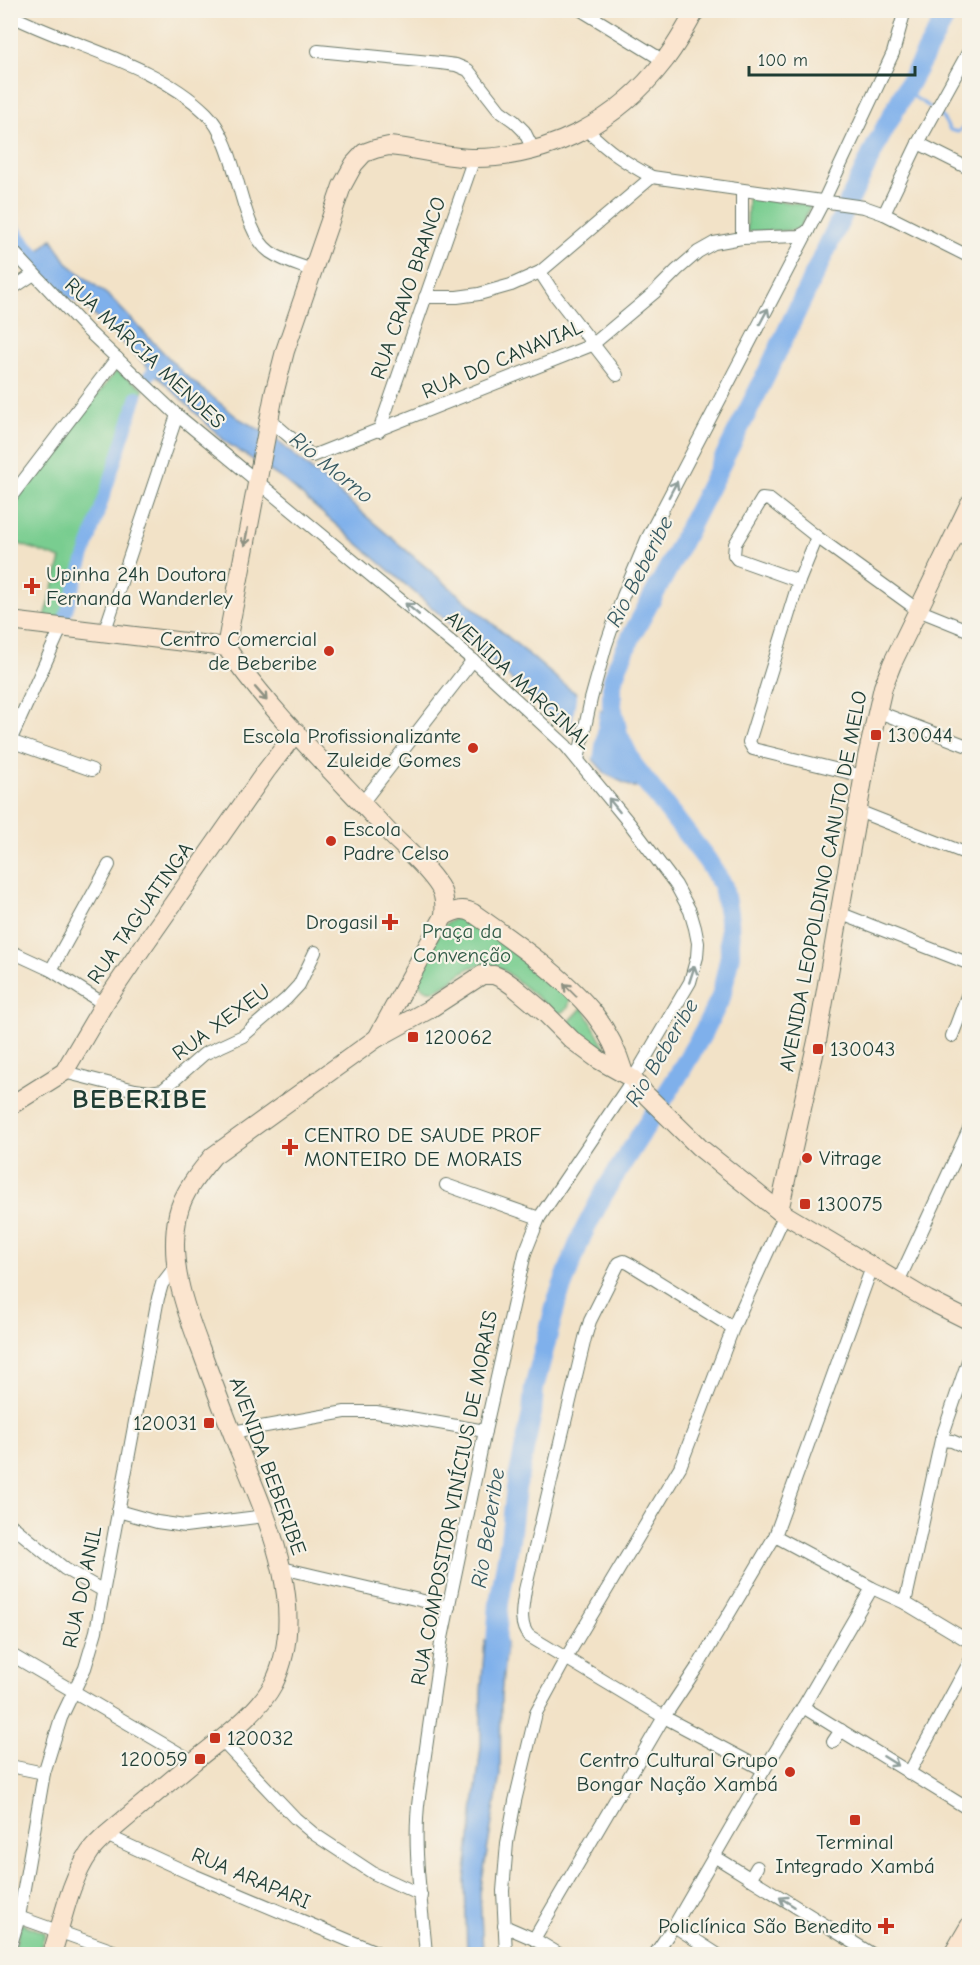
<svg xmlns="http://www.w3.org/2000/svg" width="980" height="1965" font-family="'Comic Neue',sans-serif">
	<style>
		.green { fill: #79cd90; stroke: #4c8562; stroke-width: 1.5 }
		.water { fill: #7fb0eb; stroke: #4f7690; stroke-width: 1.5 }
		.pier { fill: #f2e2c7 }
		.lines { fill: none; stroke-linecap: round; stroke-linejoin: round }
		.stream { stroke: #7fb0eb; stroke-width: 3 }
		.canal { stroke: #7fb0eb; stroke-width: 12 }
		.river { stroke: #7fb0eb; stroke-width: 20 }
		.street-casing { stroke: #697767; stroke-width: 14 }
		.secondary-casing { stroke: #697767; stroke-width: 20 }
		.street { stroke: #fff; stroke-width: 12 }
		.secondary { stroke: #fbe5cf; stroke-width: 18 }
		.oneway { stroke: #8f9e9a }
		.oneway2 { stroke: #8d9182 }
		.poi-dot { fill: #c8321e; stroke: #f7f3e8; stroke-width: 2 }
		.labels { text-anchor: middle; stroke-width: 4.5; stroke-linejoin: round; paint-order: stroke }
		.street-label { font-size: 21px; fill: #1f3d34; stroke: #f7f3e8 }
		.poi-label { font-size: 21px; fill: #1f3d34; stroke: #f7f3e8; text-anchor: start }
		.park-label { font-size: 21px; fill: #315a46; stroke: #f7f3e8 }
		.water-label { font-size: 22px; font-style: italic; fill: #375a62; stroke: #f7f3e8 }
		.district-label { font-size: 27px; font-weight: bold; letter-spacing: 1.5px; fill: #1f3d34; stroke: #f7f3e8 }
	</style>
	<rect width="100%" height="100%" fill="#f7f3e8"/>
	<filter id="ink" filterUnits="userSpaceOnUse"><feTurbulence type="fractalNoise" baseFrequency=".0167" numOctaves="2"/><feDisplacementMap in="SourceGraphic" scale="12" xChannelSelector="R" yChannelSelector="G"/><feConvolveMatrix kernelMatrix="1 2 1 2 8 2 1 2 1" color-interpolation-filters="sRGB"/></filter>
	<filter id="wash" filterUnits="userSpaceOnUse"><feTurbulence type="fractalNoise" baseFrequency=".008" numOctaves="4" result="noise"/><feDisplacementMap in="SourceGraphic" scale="24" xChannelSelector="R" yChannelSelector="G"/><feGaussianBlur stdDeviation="1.35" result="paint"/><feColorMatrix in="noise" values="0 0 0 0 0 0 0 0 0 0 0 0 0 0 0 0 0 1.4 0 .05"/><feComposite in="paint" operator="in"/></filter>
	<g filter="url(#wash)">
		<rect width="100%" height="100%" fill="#f2e2c7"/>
		<g class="green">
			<path d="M750,197L811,205L799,230L749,232L747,230L748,199Z"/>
			<path d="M116,371L144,388L136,406L114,476L66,619L45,617L61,559L11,541V505Z"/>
			<path d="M455,918H468L550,978L570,999L568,1008L562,1012L556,1013L504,970C495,965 483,964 472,967C455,973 433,1007 416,980L443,926Z"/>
			<path d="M583,1007L613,1062L565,1026Z"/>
			<path d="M21,1923L45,1933L39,1954H13Z"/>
		</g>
		<g class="water">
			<path d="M52,239L68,264L110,297L184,374L238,418L274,438L567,687L605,713L611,740L639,785L634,788L606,774L565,728L428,604L284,480L227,443L95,316L35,254Z"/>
			<path d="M485,1640L506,1643L501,1697L500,1775L480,1893L483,1954H467L465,1880L481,1747V1692Z"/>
		</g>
		<path class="pier" d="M577,691L592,700L600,709L593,760L570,738Z"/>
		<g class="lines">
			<g class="stream">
				<path d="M906,92L933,109"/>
				<path d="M938,113L941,115L950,130L958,132L970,120"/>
			</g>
			<g class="canal">
				<path d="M146,380L161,359"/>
				<path d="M64,619L137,396"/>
			</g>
			<g class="river">
				<path d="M10,230L24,248L35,259L45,263L51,275L61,284L88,297"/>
				<path d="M494,1668L499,1603L510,1540L516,1488L532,1413L534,1388L557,1300L582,1235L606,1189L676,1079L704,1031L721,997L730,955L729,919L723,886L707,860L633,765L618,734L612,707V683L618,665L632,635L671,563L766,375L878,141L949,10"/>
			</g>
		</g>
	</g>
	<g filter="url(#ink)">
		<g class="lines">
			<g class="street-casing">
				<g id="street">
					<path d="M581,10L664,61"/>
					<path d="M10,15C73,47 155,63 206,113C240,146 238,229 270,252C283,261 298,265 312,270"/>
					<path d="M318,51L440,63L456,65L468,70L500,111L514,121L524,131L534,151"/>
					<path d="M587,130C608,151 626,163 652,177L864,207L884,214L970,257"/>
					<path d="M918,143L970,169"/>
					<path d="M884,214L918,143L970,49"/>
					<path d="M742,238V190"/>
					<path d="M10,248L87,330L177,415L473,660L566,746L630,824L676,885L690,911L695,928L698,943L697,957L690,982L633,1079L539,1218L525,1253L485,1431L441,1643L419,1797C412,1849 422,1902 426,1954"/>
					<path d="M540,272L555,295L617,375"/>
					<path d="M10,290L34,274"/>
					<path d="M425,297H457L479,294L511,285L540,272L652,177"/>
					<path d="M269,419L312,456L592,345L654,293L677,270L698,252L714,243L742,238L799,236L808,231"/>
					<path d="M379,431L474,158"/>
					<path d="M10,498L117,358"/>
					<path d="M955,533L970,540"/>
					<path d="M817,537L799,581L749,742L753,749L863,776"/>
					<path d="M799,581L737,559L734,555L735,544L762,499L770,500L817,537L918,610L970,631"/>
					<path d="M104,633L177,415"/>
					<path d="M876,711L970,747"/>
					<path d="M10,741L61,628"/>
					<path d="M10,741L92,770"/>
					<path d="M578,760L591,699L606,645L623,596L647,539L824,200L893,53L905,10"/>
					<path d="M362,803L473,660"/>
					<path d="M858,811L970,855"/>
					<path d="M839,913L970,964"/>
					<path d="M10,951L51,970L104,1004"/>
					<path d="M51,970L109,865"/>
					<path d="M952,1036L970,988"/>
					<path d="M64,1072L135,1090L150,1092L163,1090L204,1054L243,1036L286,999L299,985L315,952"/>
					<path d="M446,1185L539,1218"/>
					<path d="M898,1282L970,1127"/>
					<path d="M733,1328L630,1264L624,1261L619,1263L590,1321L585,1338L525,1590C523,1605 518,1624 529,1636L664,1717L764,1770"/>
					<path d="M232,1432L345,1412H376L485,1431"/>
					<path d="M941,1440L970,1355"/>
					<path d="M118,1511L157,1522L185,1526L265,1516"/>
					<path d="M10,1524L65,1569L102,1590"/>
					<path d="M775,1536L872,1588L905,1603L970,1642"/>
					<path d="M282,1568L449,1607"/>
					<path d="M905,1603L941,1440L952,1441L970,1449"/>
					<path d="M10,1654L194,1762"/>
					<path d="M803,1707L970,1810"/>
					<path d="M221,1740L295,1818L314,1834L373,1873L421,1895"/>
					<path d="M833,1742L841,1730"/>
					<path d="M10,1766L44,1773"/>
					<path d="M909,1773L970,1661"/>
					<path d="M106,1835L193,1875L381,1954"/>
					<path d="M714,1856L872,1954"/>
					<path d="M750,1879L757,1867"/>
					<path d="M10,1914L122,1954"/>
					<path d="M504,1926L534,1939L559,1954"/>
					<path d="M674,1926L717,1954"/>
					<path d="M534,1939L664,1717L698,1666L775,1536L872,1267"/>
					<path d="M10,1948L19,1917L44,1773L61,1718L85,1668L96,1631L158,1298L162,1284L175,1267"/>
					<path d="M506,1954L503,1891L507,1843L515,1801L536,1713L566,1658L680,1467L733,1328L785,1214"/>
					<path d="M655,1954L674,1926L764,1770L803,1707L872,1588"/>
				</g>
			</g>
			<g class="secondary-casing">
				<g id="secondary">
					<path d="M10,621L226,647C271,712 329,768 383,826C401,846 424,863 439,886C445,895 445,905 444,916L377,1038"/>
					<path d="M226,647L274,394L285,351L342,186L354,164L364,153L375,149L389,146C417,148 446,158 475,158C551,157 618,121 664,61C677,45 686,27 696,10"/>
					<path d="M444,916C455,911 462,907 473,913C513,941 565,977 595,1015C608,1032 618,1053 624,1073"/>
					<path d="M10,1106L64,1072L104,1004L142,948L266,771L296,732"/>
					<path d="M779,1211L817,1041L867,757L883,687L892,664L970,503"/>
					<path d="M52,1954C63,1920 69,1882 90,1852C94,1846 101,1840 106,1835C135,1811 164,1786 193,1762C220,1740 258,1714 274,1683C311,1607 264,1511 235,1440C223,1410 212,1380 201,1350C184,1306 168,1262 178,1214C183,1192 199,1173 213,1156L377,1038L428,1010L482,975H494L503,979L513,986L544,1012L572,1040L599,1060L633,1079L645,1094L699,1147L779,1211L928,1300L970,1321"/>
					<path d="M953,1954L970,1925"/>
					<path d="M968,1954L970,1952"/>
				</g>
			</g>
			<use href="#street" class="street"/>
			<use href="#secondary" class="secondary"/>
		</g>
		<defs><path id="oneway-shaft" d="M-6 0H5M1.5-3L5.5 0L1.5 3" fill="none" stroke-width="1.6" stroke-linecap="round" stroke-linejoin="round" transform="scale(1.5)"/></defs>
		<g class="oneway">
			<use href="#oneway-shaft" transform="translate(764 316) rotate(-62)"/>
			<use href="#oneway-shaft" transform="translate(673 489) rotate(-62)"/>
			<use href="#oneway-shaft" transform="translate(412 609) rotate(-140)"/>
			<use href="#oneway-shaft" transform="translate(614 805) rotate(-129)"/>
			<use href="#oneway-shaft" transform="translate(692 974) rotate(-72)"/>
			<use href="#oneway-shaft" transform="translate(891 1761) rotate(32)"/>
			<use href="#oneway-shaft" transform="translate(787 1902) rotate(-148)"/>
		</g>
		<g class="oneway2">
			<use href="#oneway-shaft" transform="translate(246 537) rotate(101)"/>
			<use href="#oneway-shaft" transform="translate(261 694) rotate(49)"/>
			<use href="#oneway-shaft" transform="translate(570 990) rotate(-135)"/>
		</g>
	</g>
	<g class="poi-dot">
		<path d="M29 577h6v6h6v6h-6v6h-6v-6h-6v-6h6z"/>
		<circle cx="329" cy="651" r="6"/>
		<rect x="870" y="729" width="12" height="12" rx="3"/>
		<circle cx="473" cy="748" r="6"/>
		<circle cx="331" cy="841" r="6"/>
		<path d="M387 913h6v6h6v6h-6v6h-6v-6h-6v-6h6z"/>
		<rect x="407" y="1031" width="12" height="12" rx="3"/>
		<rect x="812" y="1043" width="12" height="12" rx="3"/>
		<path d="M287 1138h6v6h6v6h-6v6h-6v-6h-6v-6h6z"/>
		<circle cx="807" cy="1158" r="6"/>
		<rect x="799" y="1198" width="12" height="12" rx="3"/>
		<rect x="203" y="1417" width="12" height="12" rx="3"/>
		<rect x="209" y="1732" width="12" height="12" rx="3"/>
		<rect x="194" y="1753" width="12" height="12" rx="3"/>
		<circle cx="790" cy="1772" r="6"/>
		<rect x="849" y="1814" width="12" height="12" rx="3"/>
		<path d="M883 1917h6v6h6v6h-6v6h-6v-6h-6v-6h6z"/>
	</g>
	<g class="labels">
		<g class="street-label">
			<text transform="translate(408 288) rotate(-71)" y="7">RUA CRAVO BRANCO</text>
			<text transform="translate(145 353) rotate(43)" y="7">RUA MÁRCIA MENDES</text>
			<text transform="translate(502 359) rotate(-23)" y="7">RUA DO CANAVIAL</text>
			<text transform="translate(519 680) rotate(43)" y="7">AVENIDA MARGINAL</text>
			<text transform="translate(823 881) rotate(-79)" y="7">AVENIDA LEOPOLDINO CANUTO DE MELO</text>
			<text transform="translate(140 913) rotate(-55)" y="7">RUA TAGUATINGA</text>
			<text transform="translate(221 1022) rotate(-36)" y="7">RUA XEXEU</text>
			<text transform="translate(268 1466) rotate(70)" y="7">AVENIDA BEBERIBE</text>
			<text transform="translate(454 1498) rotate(-79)" y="7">RUA COMPOSITOR VINÍCIUS DE MORAIS</text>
			<text transform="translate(82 1587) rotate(-78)" y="7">RUA DO ANIL</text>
			<text transform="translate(251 1878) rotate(23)" y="7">RUA ARAPARI</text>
		</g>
		<g class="poi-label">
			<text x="46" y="581">Upinha 24h Doutora<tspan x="46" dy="24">Fernanda Wanderley</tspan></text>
			<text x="317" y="646" text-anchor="end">Centro Comercial<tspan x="317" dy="24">de Beberibe</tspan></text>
			<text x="888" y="742">130044</text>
			<text x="461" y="743" text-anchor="end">Escola Profissionalizante<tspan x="461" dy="24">Zuleide Gomes</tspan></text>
			<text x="343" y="836">Escola<tspan x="343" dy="24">Padre Celso</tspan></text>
			<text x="378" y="929" text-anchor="end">Drogasil</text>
			<text x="425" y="1044">120062</text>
			<text x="830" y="1056">130043</text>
			<text x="304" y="1142">CENTRO DE SAUDE PROF<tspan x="304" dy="24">MONTEIRO DE MORAIS</tspan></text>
			<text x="819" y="1165">Vitrage</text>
			<text x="817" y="1211">130075</text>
			<text x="197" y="1430" text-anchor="end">120031</text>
			<text x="227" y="1745">120032</text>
			<text x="188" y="1766" text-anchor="end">120059</text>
			<text x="778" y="1767" text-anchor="end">Centro Cultural Grupo<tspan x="778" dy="24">Bongar Nação Xambá</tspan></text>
			<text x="855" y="1849" text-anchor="middle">Terminal<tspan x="855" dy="24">Integrado Xambá</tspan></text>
			<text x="872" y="1933" text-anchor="end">Policlínica São Benedito</text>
		</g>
		<g class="park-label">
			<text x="462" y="938">Praça da<tspan x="462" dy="24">Convenção</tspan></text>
		</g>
		<g class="water-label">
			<text transform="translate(332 467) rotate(39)" y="8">Rio Morno</text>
			<text transform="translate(639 571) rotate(-63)" y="8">Rio Beberibe</text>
			<text transform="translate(661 1052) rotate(-59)" y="8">Rio Beberibe</text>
			<text transform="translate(487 1528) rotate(-81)" y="8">Rio Beberibe</text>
		</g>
		<g class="district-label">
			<text x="140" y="1108">BEBERIBE</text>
		</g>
	</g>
	<rect width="980" height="1965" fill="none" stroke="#f7f3e8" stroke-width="36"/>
	<path d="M749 66v9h166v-9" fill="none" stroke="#1f3d34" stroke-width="3"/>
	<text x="758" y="66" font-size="18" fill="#1f3d34" stroke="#f7f3e8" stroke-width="4.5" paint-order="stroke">100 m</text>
</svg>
